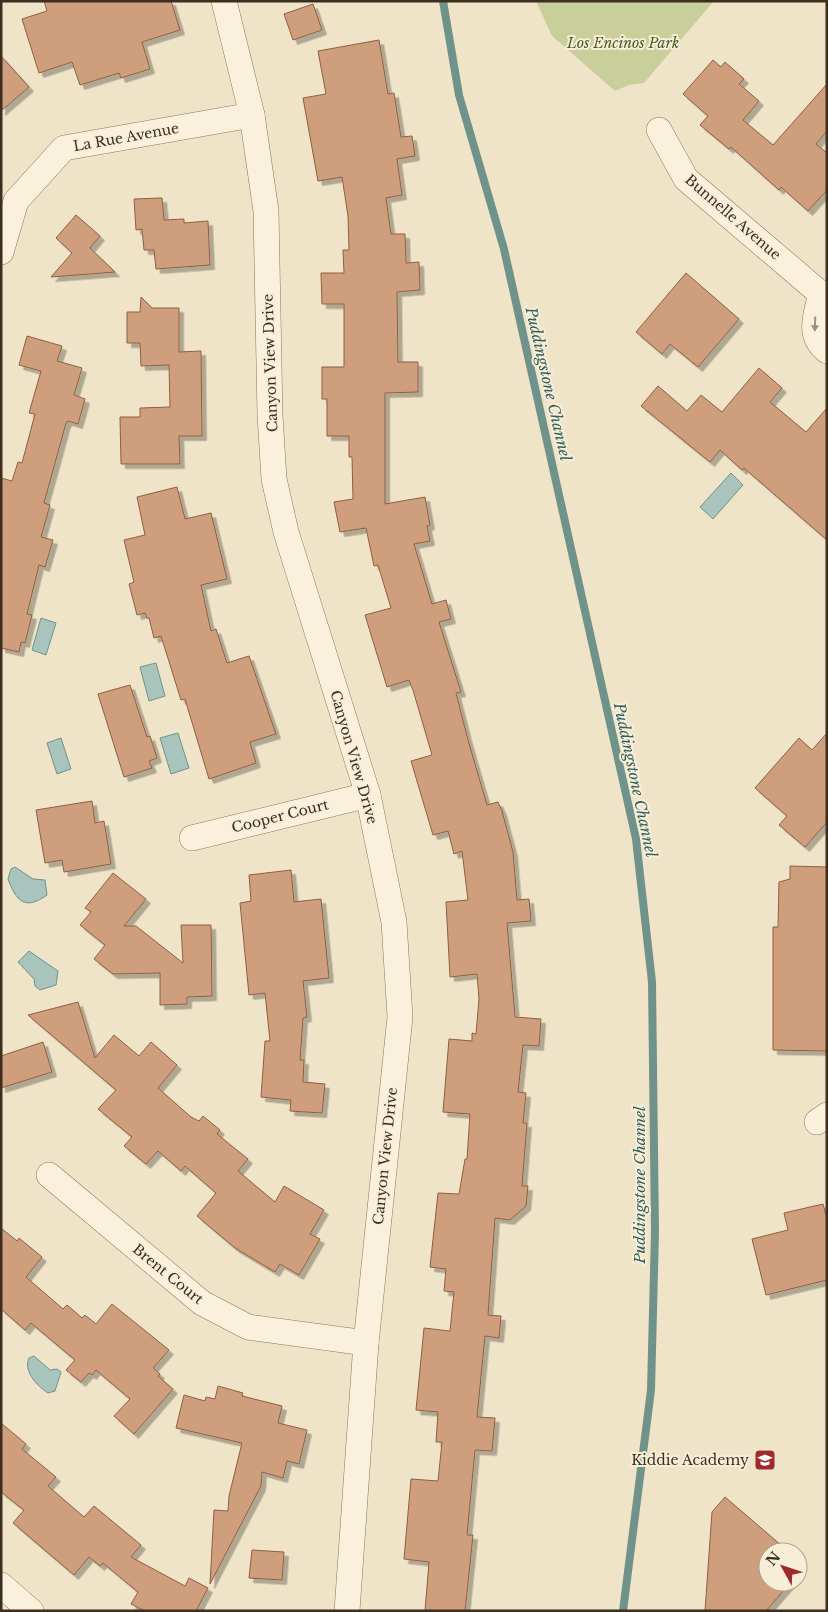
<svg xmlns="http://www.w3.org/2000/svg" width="828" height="1612" font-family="'Libre Baskerville',serif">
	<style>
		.green { fill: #c9cf9b }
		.water { fill: #a9c4bc; stroke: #6f938a }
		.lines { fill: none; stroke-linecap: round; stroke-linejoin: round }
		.stream { stroke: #6f938a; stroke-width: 8 }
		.building { fill: #cf9f7d; stroke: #8d5f41; filter: url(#shadow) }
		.minor-casing { stroke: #8d765c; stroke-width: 26 }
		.minor { stroke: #faf1dc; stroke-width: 25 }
		.oneway { fill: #9c907e }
		.labels { text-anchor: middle; stroke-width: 4; stroke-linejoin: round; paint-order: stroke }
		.park-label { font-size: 14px; font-style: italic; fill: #4d5a26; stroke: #f7eed8 }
		.street-label { font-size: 14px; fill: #3d2e20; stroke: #f7eed8 }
		.poi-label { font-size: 14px; fill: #3d2e20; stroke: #f7eed8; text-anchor: end }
		.water-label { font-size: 15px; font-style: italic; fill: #2f5d5a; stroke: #f7eed8 }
	</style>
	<defs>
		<filter id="shadow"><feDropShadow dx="4.5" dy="4.5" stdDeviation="0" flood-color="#0004"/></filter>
	</defs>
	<rect width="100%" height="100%" fill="#f0e4c8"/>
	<path class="green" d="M536,1H714L644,83L629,85L615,91L552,36Z"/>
	<g class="water">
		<path d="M731,473L743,485L713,519L700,507Z"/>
		<path d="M41,618L56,623L46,655L32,650Z"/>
		<path d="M156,663L165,696L149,701L140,667Z"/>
		<path d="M178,733L189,768L171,774L160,738Z"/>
		<path d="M61,738L71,769L57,774L47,743Z"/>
		<path d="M15,867L33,879L45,880L47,895C25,911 16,901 8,879L11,869Z"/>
		<path d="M29,951L58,971L56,985L40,990L35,986L34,979L18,962Z"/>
		<path d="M34,1356L50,1370L57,1369L61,1372L55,1391L48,1393C37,1386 23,1371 29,1358Z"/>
	</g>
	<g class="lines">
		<path class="stream" d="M443,1L459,95L504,249L636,839L652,982L655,1232L651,1390L623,1611"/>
	</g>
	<g class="building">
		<path d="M44,1H171L180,30L142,42L150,69L121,78L119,73L80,85L72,62L39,73L22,19L47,11Z"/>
		<path d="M313,4L322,30L293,40L284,14Z"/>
		<path d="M379,40L388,94L394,93L401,137L412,136L415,156L397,159L402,195L386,198L391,234H405L406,263L419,262L420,290L397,292L398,362H418V392L385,393V504L425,497L430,525L427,526L430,541L414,544L432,604L446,600L451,619L439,622L461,692L456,693L468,740L487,805L498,802L502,811L513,852L517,900L529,899L531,921L507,923L515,1017L541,1019L539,1046L523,1045L518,1092L526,1093L523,1123H527L522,1186H528L526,1206L510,1220L495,1218L488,1315L501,1316L499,1338L485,1336L477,1417L495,1418L492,1451L475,1450L467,1535H473L465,1611H425L429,1562L404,1559L411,1479L438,1481L442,1442H436L438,1412L416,1410L424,1328L450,1331L454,1292L444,1291L446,1269L430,1267L438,1193L459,1194L465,1159H467L470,1114L443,1112L449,1039L472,1041V1033L476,1034L479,999L477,974L450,977L446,902L468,900L462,851L454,854L448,831L433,835L411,761L432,755L413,690L409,680L387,687L365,615L391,608L378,565L374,566L366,528L340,532L334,502L353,499L352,457H349V436H327V399H322V367H344V304H322L321,273H344L343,250H349L348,216L342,177L318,181L303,98L326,94L318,51Z"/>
		<path d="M1,56L29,87L1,111Z"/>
		<path d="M713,60L721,67L725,62L744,79L739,84L759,101L743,120L773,145L827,84V131L816,144L827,153V190L808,211L781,187L779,190L731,147L729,149L700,125L708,116L683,94Z"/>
		<path d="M162,198L164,220L184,219V223L208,221L210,265L156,269L154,250H144L142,229L136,230L134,199Z"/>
		<path d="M76,215L100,236L90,248L115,272L51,277L72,253L56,238Z"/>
		<path d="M686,273L739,319L698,367L670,344L662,354L636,332Z"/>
		<path d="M141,297L152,308H179V352L201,351L202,436H179L180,464H121L120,417H140V408L170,407L169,365L141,366L140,343H127V312H140Z"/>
		<path d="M27,336L62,346L57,361L82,368L74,395L85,399L78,424L68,421L66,423L44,503L50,505L41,537L53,540L45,567L39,565L27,614L32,615L25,643L21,642L19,652L1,648V478L12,481L18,462L22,463L35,414L29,413L41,371L19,365Z"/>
		<path d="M759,368L782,388L770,402L806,432L827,408V540L744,468L742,470L720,450L710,462L641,406L658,386L687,411L701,395L722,412Z"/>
		<path d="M177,487L185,519L211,513L227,579L201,585L211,631L216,629L227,663L249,656L276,734L250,742L256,763L209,779L185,699L181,700L161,636L154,638L149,618H147L145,613L137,615L129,584L134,582L124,540L145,535L137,497Z"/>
		<path d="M130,685L147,737L150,736L157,758L149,761L152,768L124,777L98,694Z"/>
		<path d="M827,733V822L805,847L779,825L787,816L755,788L799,738L812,750Z"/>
		<path d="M92,801L95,823L104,821L111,864L64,872L62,860L45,863L36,810Z"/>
		<path d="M790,866L827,867V1051L773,1050V927H778L779,882L790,879Z"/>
		<path d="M291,870L294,902L321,899L329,978L303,981L307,1017L303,1018L300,1060H304L303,1082L325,1084L322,1113L290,1111L291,1100L261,1097L265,1041H270L265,993L249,995L240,903L251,901L249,875Z"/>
		<path d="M113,873L146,899L124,926H136L183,963L181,925H211L212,996L187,997V1004L160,1005V973L113,974L94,959L105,945L80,925L91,912L85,908Z"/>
		<path d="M78,1002L95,1058L114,1035L139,1056L151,1042L177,1065L158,1088L191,1117L199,1121L203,1116L220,1130L217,1134L248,1159L238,1171L275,1202L284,1186L324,1210L310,1234L320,1239L299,1275L280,1264L275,1272L235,1248L197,1216L216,1193L185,1166L181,1171L158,1151L146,1164L124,1146L132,1137L98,1109L116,1090L28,1015Z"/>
		<path d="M43,1042L52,1072L1,1088V1056Z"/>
		<path d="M823,1204L827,1218V1280L766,1295L752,1239L788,1230L784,1213Z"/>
		<path d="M1,1228L17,1241L19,1238L42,1257L26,1277L63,1309L67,1305L82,1318L85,1315L96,1324L112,1304L169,1350L153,1368L160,1374L158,1376L173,1389L134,1434L114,1416L130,1399L96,1370L92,1375L89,1373L81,1382L66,1370L75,1360L31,1323L25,1330L1,1309Z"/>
		<path d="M218,1386L243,1393L242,1396L282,1406L278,1423L307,1430L299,1464L287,1461L283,1478L262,1472L261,1486L210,1584L214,1510L228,1511L229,1496L242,1443L176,1428L184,1395L205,1401L206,1397L215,1399Z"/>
		<path d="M1,1423L26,1444L22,1449L56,1477L48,1486L84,1517L94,1506L141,1545L131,1557L185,1586L189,1578L208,1588L196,1611H145L131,1604L138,1592L103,1563L100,1566L89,1557L74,1575L13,1523L24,1510L1,1492Z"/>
		<path d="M725,1497L789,1552H768V1582H791L766,1611H705L712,1512Z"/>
		<path d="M252,1550L284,1552L282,1580L249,1578Z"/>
	</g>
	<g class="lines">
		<g class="minor-casing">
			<g id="minor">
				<path d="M224,1L252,115L266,211L270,415L274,479L286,532L368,795L394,922L400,1017L366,1343L347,1611"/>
				<path d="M659,130L686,179L827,299"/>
				<path d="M1,252L16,201L64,148L252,115"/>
				<path d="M821,293C816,315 807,335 827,351"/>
				<path d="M192,838L368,795"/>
				<path d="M817,1122L827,1115"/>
				<path d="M49,1175L202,1303L248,1327L366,1343"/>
				<path d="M1,1585L31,1611"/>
			</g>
		</g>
		<use href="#minor" class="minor"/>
	</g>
	<defs><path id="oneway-solid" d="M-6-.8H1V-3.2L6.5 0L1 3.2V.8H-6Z" transform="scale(1.25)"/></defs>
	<use class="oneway" href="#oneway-solid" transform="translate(815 324) rotate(92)"/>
	<defs>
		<g id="school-square" transform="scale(1.125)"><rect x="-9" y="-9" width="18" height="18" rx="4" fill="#9e2a2b" stroke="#f7eed8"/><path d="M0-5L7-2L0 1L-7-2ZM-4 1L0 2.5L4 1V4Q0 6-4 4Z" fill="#fff"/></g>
	</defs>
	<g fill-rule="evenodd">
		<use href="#school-square" x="765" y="1460"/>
	</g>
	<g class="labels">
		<g class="park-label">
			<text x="623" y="48">Los Encinos Park</text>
		</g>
		<g class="street-label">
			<text transform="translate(126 137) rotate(-10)" y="5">La Rue Avenue</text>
			<text transform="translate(733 217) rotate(41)" y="5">Bunnelle Avenue</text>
			<text transform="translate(270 363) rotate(-92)" y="5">Canyon View Drive</text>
			<text transform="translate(354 757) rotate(74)" y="5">Canyon View Drive</text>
			<text transform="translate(280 816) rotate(-14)" y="5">Cooper Court</text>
			<text transform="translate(385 1156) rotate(-84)" y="5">Canyon View Drive</text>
			<text transform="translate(168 1274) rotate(39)" y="5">Brent Court</text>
		</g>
		<g class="poi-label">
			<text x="749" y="1465">Kiddie Academy</text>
		</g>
		<g class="water-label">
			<text transform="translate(548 384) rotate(77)" y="5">Puddingstone Channel</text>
			<text transform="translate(635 780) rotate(78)" y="5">Puddingstone Channel</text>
			<text transform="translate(640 1185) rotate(-90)" y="5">Puddingstone Channel</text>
		</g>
	</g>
	<rect width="828" height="1612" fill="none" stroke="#3d2e20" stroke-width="5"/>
	<g transform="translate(783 1567) rotate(310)"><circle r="24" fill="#f7eed8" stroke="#ada18e"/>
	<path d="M0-4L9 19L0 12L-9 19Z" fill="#9e2a2b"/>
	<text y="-8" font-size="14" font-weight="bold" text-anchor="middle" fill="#3d2e20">N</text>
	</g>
</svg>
